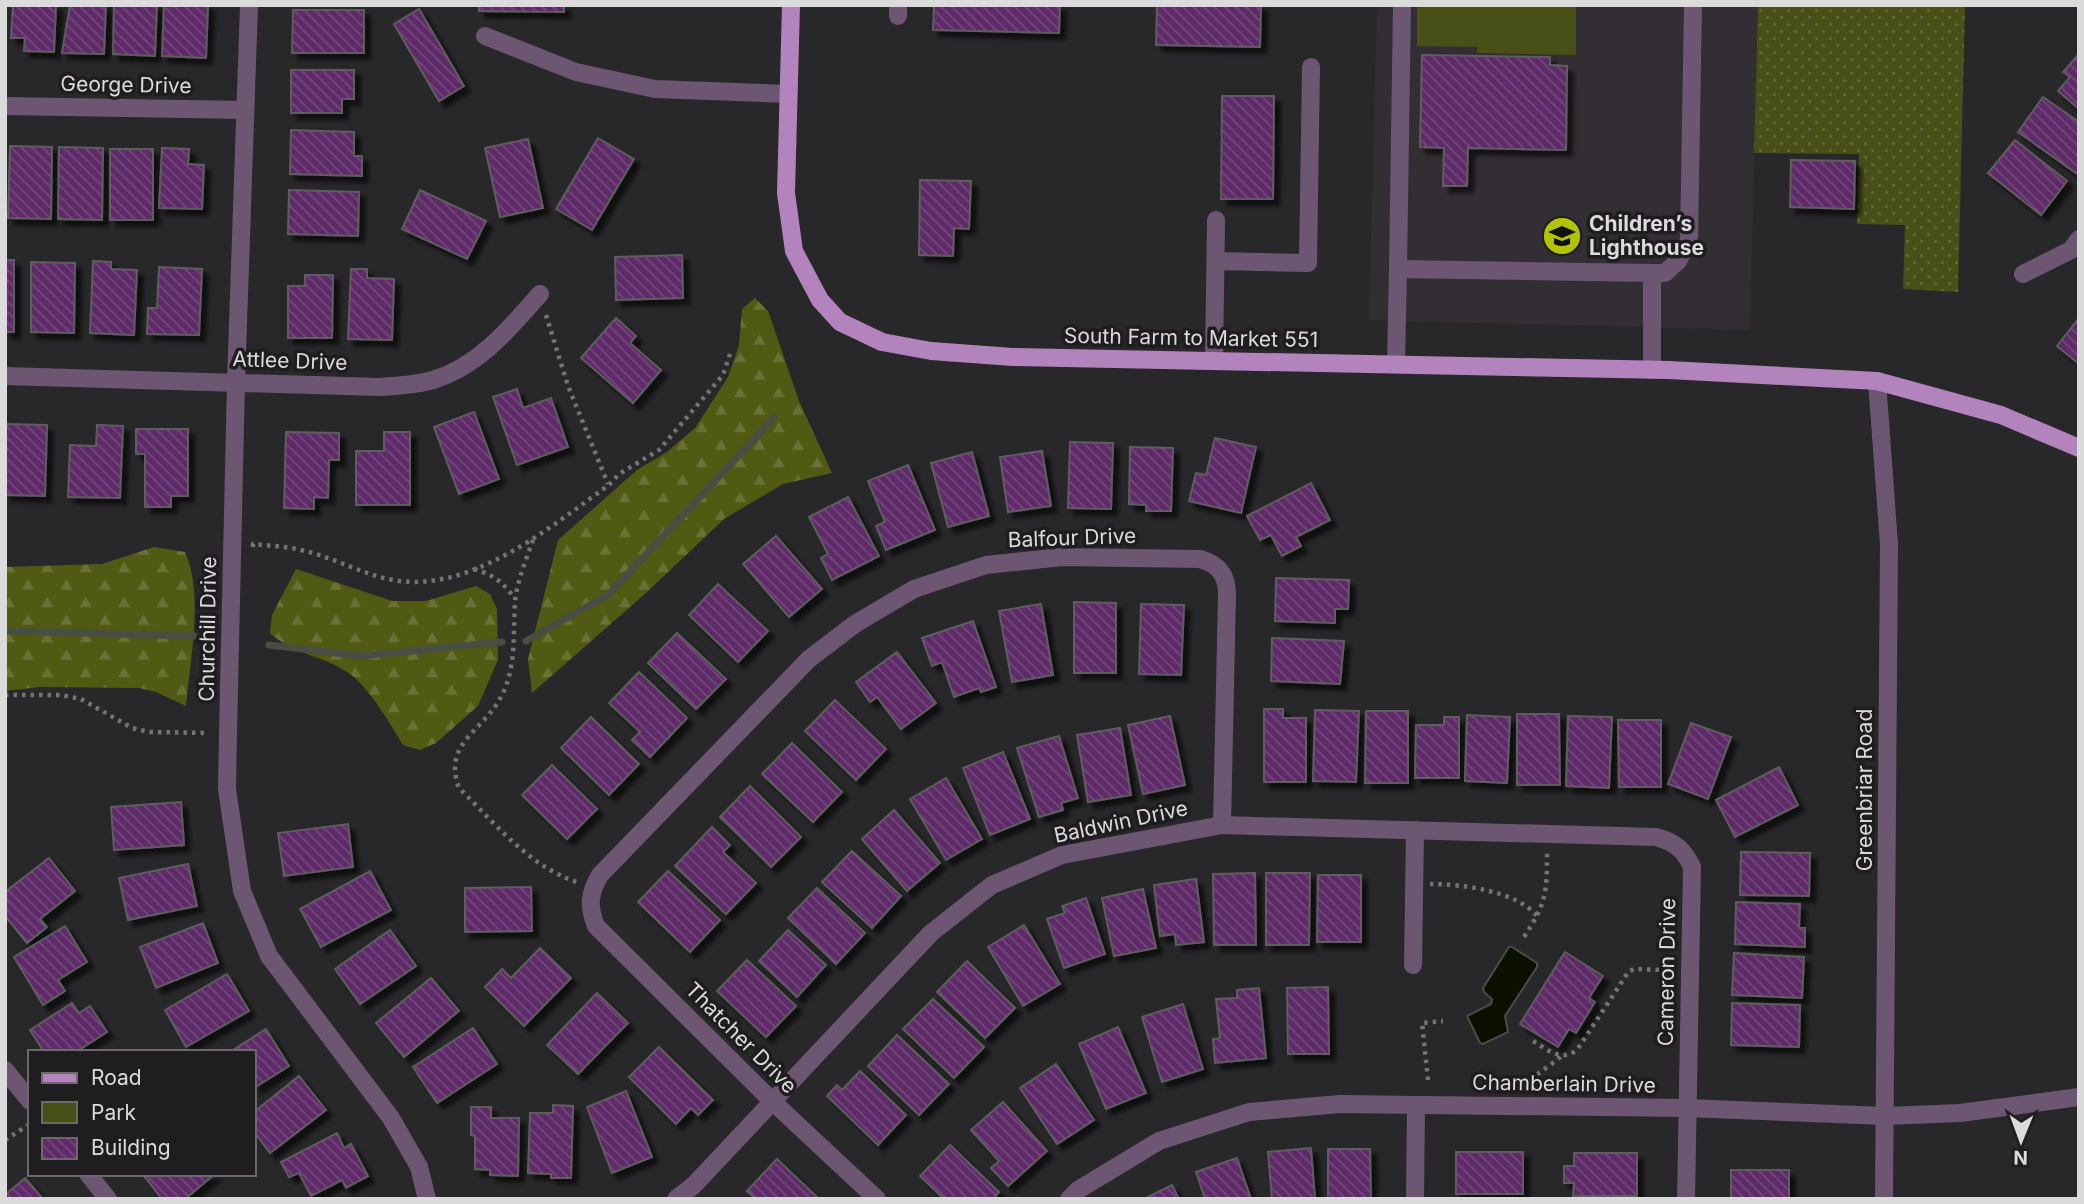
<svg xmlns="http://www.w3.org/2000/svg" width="2084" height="1204" font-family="Inter,sans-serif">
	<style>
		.built { fill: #332d34 }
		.grass { fill: url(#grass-dots) }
		.forest { fill: url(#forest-firs) }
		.park { fill: #485018 }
		.water { fill: #0c1000; stroke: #4a4d42; stroke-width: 2 }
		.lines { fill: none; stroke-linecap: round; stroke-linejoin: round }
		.stream { stroke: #4a4d42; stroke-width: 7 }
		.building { fill: url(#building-back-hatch); stroke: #5f5d5f; stroke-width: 2; filter: url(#shadow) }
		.path { stroke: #747375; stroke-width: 4.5; stroke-dasharray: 3.5 5; stroke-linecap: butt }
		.minor { stroke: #6d5672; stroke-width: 18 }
		.major { stroke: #b383bd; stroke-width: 18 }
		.labels { text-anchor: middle; stroke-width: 7; stroke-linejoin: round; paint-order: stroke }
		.street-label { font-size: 21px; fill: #dcdbdc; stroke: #1f1d1f }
		.poi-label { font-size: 21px; font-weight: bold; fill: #dcdbdc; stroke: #1f1d1f; text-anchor: start }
	</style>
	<defs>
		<pattern id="grass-dots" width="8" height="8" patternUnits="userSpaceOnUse" patternTransform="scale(1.75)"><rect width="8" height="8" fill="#485018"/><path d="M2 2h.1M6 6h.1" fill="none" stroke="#626939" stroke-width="1.8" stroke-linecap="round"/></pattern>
		<pattern id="forest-firs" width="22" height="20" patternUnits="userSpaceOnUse" patternTransform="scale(1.75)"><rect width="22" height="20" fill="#505a12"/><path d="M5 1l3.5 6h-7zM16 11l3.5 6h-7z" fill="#697134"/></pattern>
		<pattern id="building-back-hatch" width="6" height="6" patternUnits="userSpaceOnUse" patternTransform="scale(1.75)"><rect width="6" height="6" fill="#5e2a68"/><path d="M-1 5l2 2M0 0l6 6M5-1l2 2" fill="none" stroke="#74487d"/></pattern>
		<filter id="shadow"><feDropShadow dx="6" dy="6" stdDeviation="2" flood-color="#0009"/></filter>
	</defs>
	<rect width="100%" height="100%" fill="#282729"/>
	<path class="built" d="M1377,5H1758L1750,330L1369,320Z"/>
	<path class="grass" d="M1758,5H1965L1958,292L1903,289L1905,225L1857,224L1859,154L1754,153Z"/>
	<g class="forest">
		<path d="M755,298L768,311L799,401L832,473L783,484L724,519L646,593L532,693L528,659L558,540L637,470L667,452L695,428L728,377L739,345L742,309Z"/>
		<path d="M154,547L185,552C204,594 190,661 186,706L156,692L139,688L40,687L5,691V567L102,564Z"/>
		<path d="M296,569L392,601H426L476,586L490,594L497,609L498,660L478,706L436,743L420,750L403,745C392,726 366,683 347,672C322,655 294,655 270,633L272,615Z"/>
	</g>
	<path class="park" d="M1417,5H1576V55L1477,53V47L1417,46Z"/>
	<path class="water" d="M1509,947H1512L1537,963V967L1505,1016L1508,1032L1483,1044L1480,1043L1467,1016L1491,1004L1492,999L1484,992L1483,988Z"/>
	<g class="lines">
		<g class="stream">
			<path d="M5,631L194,636"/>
			<path d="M526,641L608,595L774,418"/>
			<path d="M269,645L361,656L502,642"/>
		</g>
	</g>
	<g class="building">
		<path d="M13,5H56L54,52L24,51L25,38H11Z"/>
		<path d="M70,5H106L104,54L62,53Z"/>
		<path d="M114,5H157L155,56L113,54Z"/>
		<path d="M164,5H208L206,58L162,56Z"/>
		<path d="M479,5H564V12L479,11Z"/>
		<path d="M934,5H1060L1059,33L933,30Z"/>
		<path d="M1157,5H1261L1260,47L1156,45Z"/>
		<path d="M419,9L464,86L439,101L394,24Z"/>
		<path d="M293,10H364V53H292Z"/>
		<path d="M2079,54V109L2058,91L2070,77L2063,72Z"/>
		<path d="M1422,55L1550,57V65L1567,66L1566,150L1468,148L1467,186H1443L1444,148L1420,147Z"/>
		<path d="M291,70H354V99H342V113H291Z"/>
		<path d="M1222,96H1274L1273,199H1221Z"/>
		<path d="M2043,97L2079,122V169L2076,173L2018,132Z"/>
		<path d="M291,130L354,132V156H362V176L290,174Z"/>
		<path d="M598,138L634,159L592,230L556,209Z"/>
		<path d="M528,139L543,208L500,217L485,148Z"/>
		<path d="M2015,140L2067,181L2041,215L1988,173Z"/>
		<path d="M10,146L52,147L51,219L8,218Z"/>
		<path d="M59,147L103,148L102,220L58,219Z"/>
		<path d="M162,148L189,149L188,164L204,165L202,209L159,208Z"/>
		<rect x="110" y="149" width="43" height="71"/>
		<path d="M1791,160L1855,161L1854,209L1790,207Z"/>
		<path d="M920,180L971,181L969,229L954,228L953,256L919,255Z"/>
		<path d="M289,190L359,192L358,236L288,234Z"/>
		<path d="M420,190L486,221L467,259L402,229Z"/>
		<path d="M682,255L683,298L616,300L615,257Z"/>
		<rect x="5" y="260" width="9" height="72"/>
		<path d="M93,261L111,262V269L137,270L134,335L90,333Z"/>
		<path d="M31,262L75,263L74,333L31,332Z"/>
		<path d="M159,267L202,269L199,335L147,334L148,308H157Z"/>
		<path d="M351,269H367V278L394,279L392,340L348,339Z"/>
		<path d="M305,275H333L332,338H288V286H305Z"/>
		<path d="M616,318L636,336L630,343L661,370L633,403L581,358Z"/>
		<path d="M2079,318V364L2057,346Z"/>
		<path d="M517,389L523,408L551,398L568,447L517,465L493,397Z"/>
		<path d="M474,412L499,479L459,494L434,427Z"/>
		<path d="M5,424L47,425L45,496L5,495Z"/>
		<path d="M97,425L123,426L120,498L68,497L70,445L96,446Z"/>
		<path d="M136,429H188V496H171V507H145V454H136Z"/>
		<path d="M286,432L339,433V460H329L328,498L314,497V509L284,508Z"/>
		<path d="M384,432H410V505H356V451H384Z"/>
		<path d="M1215,438L1256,447L1241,513L1189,501L1196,473L1206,475Z"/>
		<path d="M1070,442L1113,443L1111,509L1068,508Z"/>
		<path d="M1130,447L1173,448L1171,511H1146V505L1129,504Z"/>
		<path d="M1042,451L1051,506L1008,512L1000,457Z"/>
		<path d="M972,452L989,516L948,527L931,463Z"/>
		<path d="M908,465L935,530L886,550L876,526L885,522L868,481Z"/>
		<path d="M1311,483L1330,520L1296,537L1301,546L1282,556L1271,535L1260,540L1247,516Z"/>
		<path d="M848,497L879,556L832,580L821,558L828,554L809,517Z"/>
		<path d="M776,536L822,589L789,617L743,564Z"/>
		<path d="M1276,578L1349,580L1348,609H1335V623L1275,621Z"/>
		<path d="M718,584L768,631L738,662L689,615Z"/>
		<path d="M1074,602L1116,603V673H1074Z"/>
		<path d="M1041,604L1053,675L1012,682L999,611Z"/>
		<path d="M1141,604L1184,605L1181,675L1139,674Z"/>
		<path d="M973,621L996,687L981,692L979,688L954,697L942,662L932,666L922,638Z"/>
		<path d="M677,633L726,679L696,709L648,663Z"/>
		<path d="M1272,638L1344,641L1340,684L1271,681Z"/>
		<path d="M897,652L936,703L901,729L877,697L870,702L856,682Z"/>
		<path d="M639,672L687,718L650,757L632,740L640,732L609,703Z"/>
		<path d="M835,700L886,749L856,780L805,731Z"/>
		<path d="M1264,709H1283V718H1306V782H1264Z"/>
		<path d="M1315,710L1359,711L1356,782L1313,781Z"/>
		<path d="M1366,711H1408V783H1365Z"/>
		<path d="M1517,714H1559L1560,785H1517Z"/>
		<path d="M1467,715L1510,717L1507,783L1465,781Z"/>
		<path d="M1170,716L1185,785L1143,794L1128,725Z"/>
		<path d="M1568,716L1612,717L1609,788L1566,786Z"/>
		<path d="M591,717L639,764L609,795L561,748Z"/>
		<path d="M1444,717H1459V778H1415L1416,725H1444Z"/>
		<path d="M1618,720H1661V787H1619Z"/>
		<path d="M1691,723L1731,737L1708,799L1668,784Z"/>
		<path d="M1120,728L1131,795L1088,802L1077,735Z"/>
		<path d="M1059,736L1078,798L1061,803L1063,810L1039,817L1017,748Z"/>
		<path d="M792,743L842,792L813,822L762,774Z"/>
		<path d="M1003,752L1030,819L990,835L963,768Z"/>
		<path d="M552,765L597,809L567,839L522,795Z"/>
		<path d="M1779,767L1798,805L1735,837L1716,800Z"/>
		<path d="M946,778L982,839L946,860L910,799Z"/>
		<path d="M750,786L801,837L771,867L720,817Z"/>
		<path d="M181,802L184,845L114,850L111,807Z"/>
		<path d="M894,810L940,863L907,891L862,839Z"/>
		<path d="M348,824L353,867L284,876L278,833Z"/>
		<path d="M712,827L730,845L723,852L756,883L726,914L675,866Z"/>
		<path d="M852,851L901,896L872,928L822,882Z"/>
		<path d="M1741,852L1810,853L1809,896L1740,895Z"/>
		<path d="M49,858L75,891L40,919L47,927L27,943L5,916V892Z"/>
		<path d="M188,864L197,906L128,920L119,878Z"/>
		<path d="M370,871L391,910L321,947L300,909Z"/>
		<path d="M668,871L720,920L690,952L638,902Z"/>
		<path d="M1255,873L1256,945H1214L1213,874Z"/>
		<path d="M1266,873H1310L1309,945H1266Z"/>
		<path d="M1318,875H1361V942H1317Z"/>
		<path d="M1196,879L1204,942L1176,945L1175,934L1160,936L1154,885Z"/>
		<path d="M531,887L532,931L465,932V888Z"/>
		<path d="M817,888L865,933L836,964L788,918Z"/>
		<path d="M1143,889L1156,948L1114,956L1102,898Z"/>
		<path d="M1086,898L1105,954L1064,968L1047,919L1065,913L1062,906Z"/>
		<path d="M1736,902L1800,904L1799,928H1805V947L1735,944Z"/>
		<path d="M203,923L218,963L156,988L140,947Z"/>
		<path d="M1024,925L1060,984L1023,1006L988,947Z"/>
		<path d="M65,926L87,962L58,980L65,991L43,1005L14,957Z"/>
		<path d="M390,930L416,966L360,1004L335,969Z"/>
		<path d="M788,930L826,965L797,997L759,961Z"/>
		<path d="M540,948L571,978L524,1026L485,987L502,969L511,978Z"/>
		<path d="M1565,952L1603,976L1589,998L1595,1002L1576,1033L1569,1029L1558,1047L1520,1024Z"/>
		<path d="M1734,953L1804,957L1802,998L1732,995Z"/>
		<path d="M747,960L796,1006L766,1037L717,991Z"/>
		<path d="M967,961L1015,1008L985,1038L937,992Z"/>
		<path d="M227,974L249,1011L186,1047L165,1010Z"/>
		<path d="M431,978L459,1011L404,1057L376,1023Z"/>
		<path d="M1328,987L1329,1054H1288L1287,988Z"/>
		<path d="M1259,988L1266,1058L1215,1063L1213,1039L1220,1038L1216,999L1237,998V990Z"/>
		<path d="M597,993L628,1023L578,1074L547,1045Z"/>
		<path d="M933,999L984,1047L954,1078L903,1029Z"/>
		<path d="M72,1003L79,1013L90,1006L107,1032L76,1052H44L30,1030Z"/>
		<path d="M1732,1003L1800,1005L1799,1047L1731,1045Z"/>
		<path d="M1183,1004L1203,1069L1162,1082L1142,1017Z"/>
		<path d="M1118,1027L1146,1093L1106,1109L1079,1044Z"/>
		<path d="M473,1028L497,1064L437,1103L413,1067Z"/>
		<path d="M266,1029L289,1066L254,1088V1052H230Z"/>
		<path d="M897,1035L949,1084L919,1115L868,1066Z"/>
		<path d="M659,1047L713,1100L698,1115L691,1108L676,1124L629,1077Z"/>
		<path d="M1056,1064L1094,1120L1057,1144L1020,1088Z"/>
		<path d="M860,1071L906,1115L878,1145L827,1096L837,1085L842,1090Z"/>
		<path d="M299,1076L326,1110L270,1153L254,1132V1112Z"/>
		<path d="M626,1091L652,1157L612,1173L587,1107Z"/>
		<path d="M1003,1102L1047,1151L1008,1186L991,1168L999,1161L971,1130Z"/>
		<path d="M553,1105L573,1106L571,1178H551V1174L528,1173L530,1113H553Z"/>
		<path d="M471,1107H491V1118H519L518,1176L490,1175V1170L475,1169V1136L471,1135Z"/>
		<path d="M337,1133L344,1148L351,1144L368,1176L346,1188L342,1180L311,1196L299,1173L289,1177L281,1162Z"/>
		<path d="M950,1145L999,1192L993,1199H944L920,1176Z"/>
		<path d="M1311,1148L1315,1199H1272L1268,1152Z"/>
		<path d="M1328,1149H1370L1371,1199H1328Z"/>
		<rect x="1456" y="1152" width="67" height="42"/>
		<path d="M1574,1153H1637V1196H1573L1574,1183H1564V1166H1574Z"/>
		<path d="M1237,1158L1251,1199H1205L1196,1172Z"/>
		<path d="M777,1159L819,1199H756L747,1191Z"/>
		<rect x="1731" y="1170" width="58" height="29"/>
		<path d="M146,1174H215L185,1199H162L144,1176Z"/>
		<path d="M25,1178L43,1199H5V1195Z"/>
		<path d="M1172,1185L1179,1199H1144Z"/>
	</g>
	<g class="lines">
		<g class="path">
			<path d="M546,315L568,386L608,484"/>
			<path d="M533,540C526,560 517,581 515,602C513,635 517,672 498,702C479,733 443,745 459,788C495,823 528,866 577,882"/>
			<path d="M253,547V544C269,546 286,546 301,550C333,557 361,574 393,580C471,594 550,527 609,485L619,474L659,450L723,375L731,351"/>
			<path d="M474,569C494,575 503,582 515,599"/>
			<path d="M5,695H61L81,699L132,728L149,732L209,733"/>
			<path d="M1430,884C1461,884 1517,891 1537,916"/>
			<path d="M1524,937C1546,903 1547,894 1547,853"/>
			<path d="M1533,1041C1548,1050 1561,1062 1577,1050L1629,971L1635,969L1664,970"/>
			<path d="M1428,1080L1422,1023L1443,1021"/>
			<path d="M1532,1081C1535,1073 1553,1065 1561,1056"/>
			<path d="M5,1140L30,1124"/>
		</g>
		<g class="minor">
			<path d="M249,5L236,382L228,733L227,789L242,891L269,956L391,1118L419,1167L427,1199"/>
			<path d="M898,16V5"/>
			<path d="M485,36L576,72L655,89L788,94"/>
			<path d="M5,106L245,110"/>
			<path d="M1216,261L1308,263L1311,67"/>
			<path d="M1398,269L1402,5"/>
			<path d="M1652,273H1665L1678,261L1689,240L1693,5"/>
			<path d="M2023,274L2071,250L2079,239"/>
			<path d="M1214,361L1216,220"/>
			<path d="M1396,364L1398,269L1652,273V370"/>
			<path d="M5,376L379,387C397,386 416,385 433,380C479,366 510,328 540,294"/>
			<path d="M1877,381L1889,544L1884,1199"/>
			<path d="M1413,965L1415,830"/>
			<path d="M5,1070L30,1101"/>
			<path d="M88,1174L108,1199"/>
			<path d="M676,1199L693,1186L931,933L992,885L1062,855L1222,825L1656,837C1675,842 1684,850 1692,867L1686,1199"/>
			<path d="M877,1199L772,1101L596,926C588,906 589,893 600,875L809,659L855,624L914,589L986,565L1062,557L1200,559C1218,564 1227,575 1227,594L1222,825"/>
			<path d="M1069,1199L1078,1190L1159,1141L1249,1112L1340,1104L1687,1108L1885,1116L1960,1113L2079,1097"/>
			<path d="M1415,1199L1416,1105"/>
		</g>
		<path class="major" d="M791,5L786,193L794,251L820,300L840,322L882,342L931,351L1013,357L1669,370L1877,381L2001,415L2079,448"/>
	</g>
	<defs>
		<g id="school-disc" transform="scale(2.0125)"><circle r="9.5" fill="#b0c500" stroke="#1f1d1f"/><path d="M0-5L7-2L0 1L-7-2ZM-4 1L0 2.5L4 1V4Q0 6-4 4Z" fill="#111"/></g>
	</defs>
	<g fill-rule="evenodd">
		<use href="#school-disc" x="1562" y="236"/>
	</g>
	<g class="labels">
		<g class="street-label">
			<text transform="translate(126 85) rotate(1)" y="7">George Drive</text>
			<text transform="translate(1191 338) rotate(1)" y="7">South Farm to Market 551</text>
			<text transform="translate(290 361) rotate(2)" y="7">Attlee Drive</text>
			<text transform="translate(1072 538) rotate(-2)" y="7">Balfour Drive</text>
			<text transform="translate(208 629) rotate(-89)" y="7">Churchill Drive</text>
			<text transform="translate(1865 790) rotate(-90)" y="7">Greenbriar Road</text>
			<text transform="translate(1121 822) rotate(-12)" y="7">Baldwin Drive</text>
			<text transform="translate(1667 972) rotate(-89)" y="7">Cameron Drive</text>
			<text transform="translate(741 1038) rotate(45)" y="7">Thatcher Drive</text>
			<text transform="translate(1564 1084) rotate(1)" y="7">Chamberlain Drive</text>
		</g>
		<g class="poi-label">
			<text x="1589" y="231">Children’s<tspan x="1589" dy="24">Lighthouse</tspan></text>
		</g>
	</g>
	<rect width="2084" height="1204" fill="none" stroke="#dcdbdc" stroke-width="14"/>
	<rect x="28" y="1050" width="228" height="126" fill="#1f1d1f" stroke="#6b696b" stroke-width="2"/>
	<rect x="42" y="1073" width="35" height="10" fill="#b383bd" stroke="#6b696b" stroke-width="2"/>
	<text x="91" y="1085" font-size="21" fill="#dcdbdc">Road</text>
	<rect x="42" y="1102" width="35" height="21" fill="#485018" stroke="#6b696b" stroke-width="2"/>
	<text x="91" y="1120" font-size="21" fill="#dcdbdc">Park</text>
	<rect x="42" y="1138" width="35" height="21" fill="url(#building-back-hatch)" stroke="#6b696b" stroke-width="2"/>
	<text x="91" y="1155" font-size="21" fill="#dcdbdc">Building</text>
	<g transform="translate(2021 1141) rotate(181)" stroke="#1f1d1f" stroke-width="5" paint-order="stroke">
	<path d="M0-5L12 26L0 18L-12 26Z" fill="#dcdbdc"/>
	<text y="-10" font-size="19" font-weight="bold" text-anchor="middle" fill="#dcdbdc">N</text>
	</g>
</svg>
